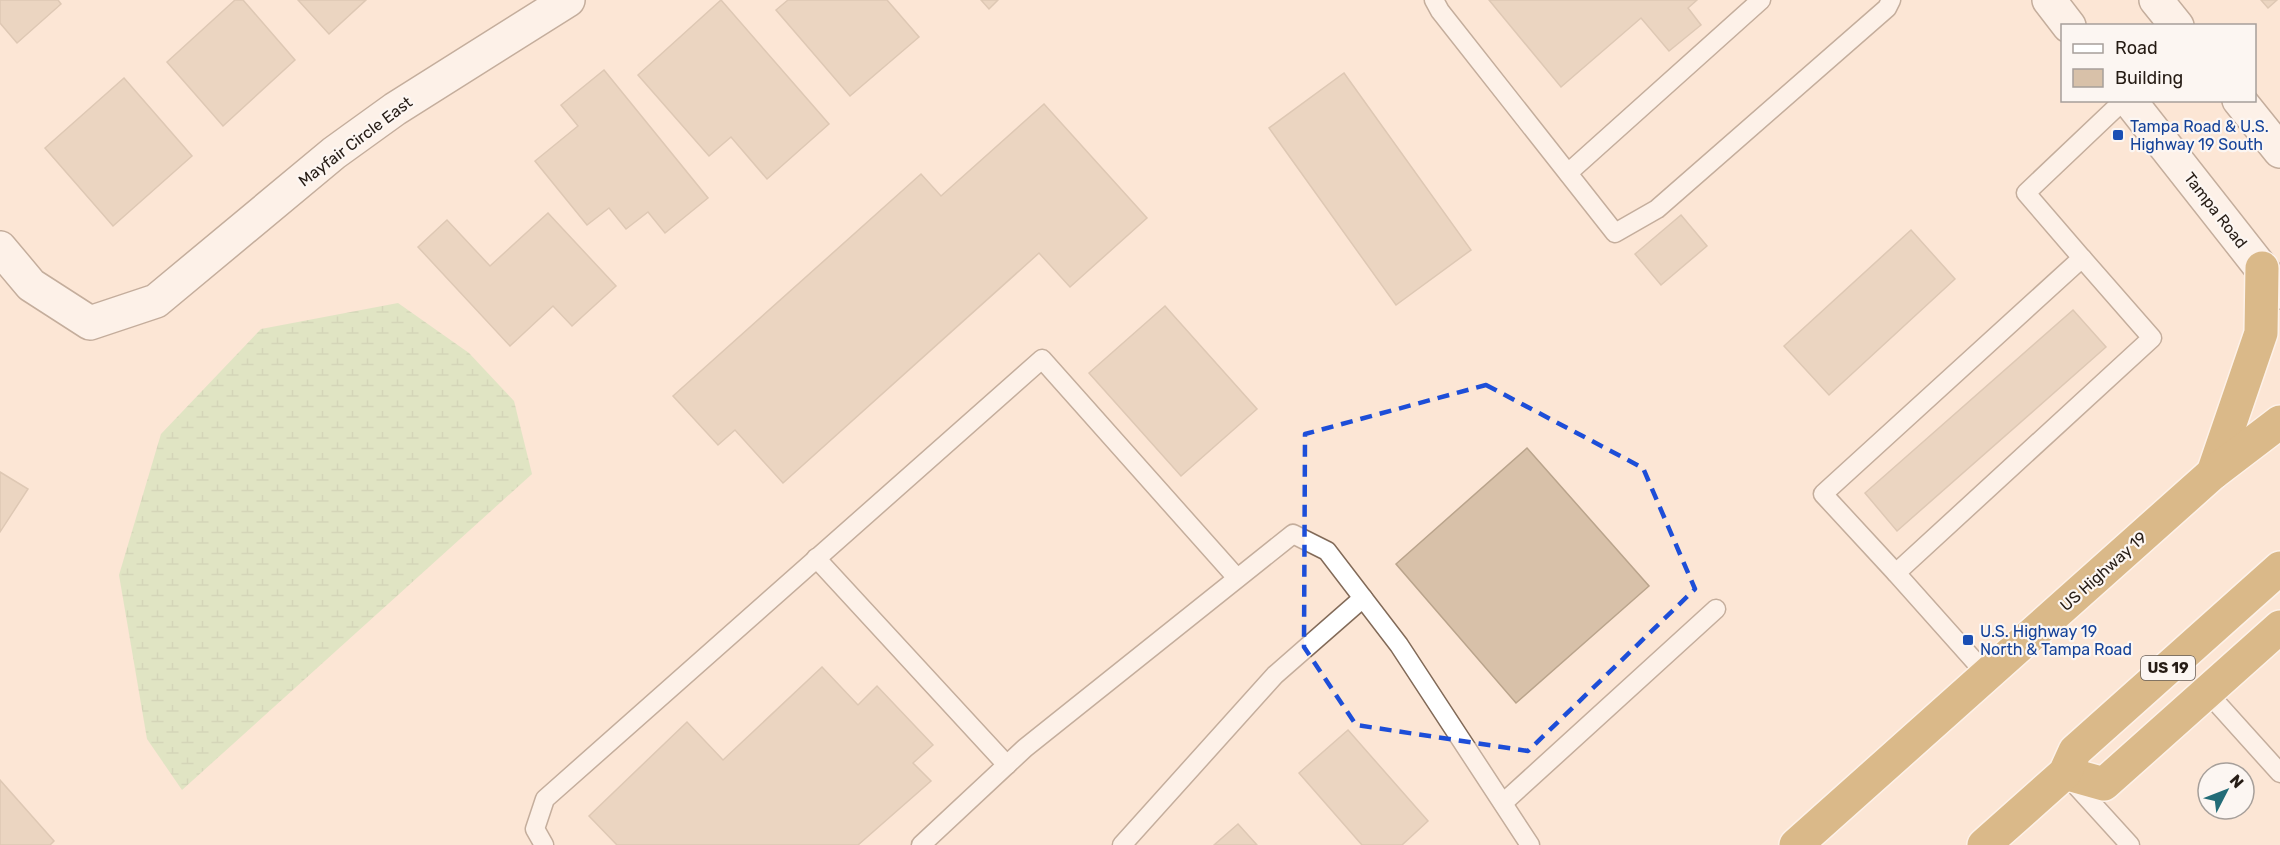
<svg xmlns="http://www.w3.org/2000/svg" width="2280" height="845" font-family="Rubik,sans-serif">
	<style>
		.wetland { fill: url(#wetland-marsh) }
		.building { fill: #d8c1a9; stroke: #baa48c; stroke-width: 1.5 }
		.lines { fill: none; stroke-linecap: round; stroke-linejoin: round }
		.lane-casing { stroke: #826a58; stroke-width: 21 }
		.street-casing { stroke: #826a58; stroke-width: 36 }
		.secondary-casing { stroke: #826a58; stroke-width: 36 }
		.highway-casing { stroke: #fff; stroke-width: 36 }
		.lane { stroke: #fff; stroke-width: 18 }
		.street { stroke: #fff; stroke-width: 33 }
		.secondary { stroke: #fff; stroke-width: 33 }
		.highway { stroke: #b2832d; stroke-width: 33 }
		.marked { fill: none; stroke: #1d4ed8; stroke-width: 4.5; stroke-dasharray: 12 8; stroke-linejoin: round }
		.transit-dot { fill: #1a4fb4; stroke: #fcf6f2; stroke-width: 2 }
		.labels { text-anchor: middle; stroke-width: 4.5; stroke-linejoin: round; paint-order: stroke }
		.shield { fill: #fcf6f2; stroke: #665d57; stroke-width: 1.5 }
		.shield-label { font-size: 15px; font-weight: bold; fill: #261c15 }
		.transit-label { font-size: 16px; fill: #164399; stroke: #fcf6f2; text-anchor: start }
		.street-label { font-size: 16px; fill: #261c15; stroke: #fcf6f2 }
	</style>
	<defs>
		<pattern id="wetland-marsh" width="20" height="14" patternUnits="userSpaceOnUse" patternTransform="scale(1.5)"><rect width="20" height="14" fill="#bfe2ae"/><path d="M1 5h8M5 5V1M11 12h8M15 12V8" fill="none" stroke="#a4c195"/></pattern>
	</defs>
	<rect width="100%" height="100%" fill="#fce6d5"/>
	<path class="wetland" d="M398,303L469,353L514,401L532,474L182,790L147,739L119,575L161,434L261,329Z"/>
	<g class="building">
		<path d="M0,0H58L61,4L17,43L0,23Z"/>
		<path d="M235,0H243L295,60L223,126L167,62Z"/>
		<path d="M298,0H366L329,34Z"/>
		<path d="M721,0L829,124L767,179L731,137L709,156L638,75Z"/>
		<path d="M788,0H887L919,37L850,96L776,10Z"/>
		<path d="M981,0H998L989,9Z"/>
		<path d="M1489,0H1697L1688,8L1701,25L1669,51L1641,18L1561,87Z"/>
		<path d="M2261,0H2277L2268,8Z"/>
		<path d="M604,70L708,198L665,233L648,212L626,229L609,208L587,225L535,161L578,126L561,105Z"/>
		<path d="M1344,73L1471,250L1396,305L1269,128Z"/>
		<path d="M124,78L192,156L113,226L45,148Z"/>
		<path d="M1044,104L1147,218L1070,287L1039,253L783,483L735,430L718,445L673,396L921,174L941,196Z"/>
		<path d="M548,213L616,286L572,326L553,306L510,346L418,247L447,220L490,266Z"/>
		<path d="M1681,215L1707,246L1661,285L1635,254Z"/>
		<path d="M1911,230L1955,279L1829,395L1784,346Z"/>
		<path d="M1165,306L1257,409L1181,476L1089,373Z"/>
		<path d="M2073,310L2106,347L1897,531L1865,493Z"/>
		<path d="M1527,448L1649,586L1516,703L1396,564Z"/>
		<path d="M0,472L28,489L0,532Z"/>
		<path d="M822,667L858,705L877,686L933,745L913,763L931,781L858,845H617L589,816L687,722L723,760Z"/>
		<path d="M1348,730L1428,821L1402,845H1362L1299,773Z"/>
		<path d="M0,780L54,841L50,845H0Z"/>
		<path d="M1238,824L1257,845H1214Z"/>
	</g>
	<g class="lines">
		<g class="lane-casing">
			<g id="lane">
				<path d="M1434,0L1440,11L1615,233L1657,209L1887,8L1891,0"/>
				<path d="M1568,173L1761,0"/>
				<path d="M816,558L1007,765"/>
				<path d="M1896,573L1823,494L2082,258L2026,193L2124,100"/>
				<path d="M1987,675L1896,573L2152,338L2082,258"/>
				<path d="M2207,692L2280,773"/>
				<path d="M2069,778L2130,845"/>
				<path d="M1503,803L1716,609"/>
				<path d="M544,845L535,829L545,799L1042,359L1237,578"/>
				<path d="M921,845L1025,748L1293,534L1327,551L1399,645L1530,845"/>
				<path d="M1122,845L1275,675L1363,598"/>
			</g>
		</g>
		<g class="street-casing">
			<path id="street" d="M0,248L31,285L90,323L156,301L334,153L395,109L568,0"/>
		</g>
		<g class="secondary-casing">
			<g id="secondary">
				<path d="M2049,0L2069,26"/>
				<path d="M2156,0L2177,26"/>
				<path d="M2129,100L2280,292"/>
				<path d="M2239,100L2280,151"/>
			</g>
		</g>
		<g class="highway-casing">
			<g id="highway">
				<path d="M2213,473L2261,333L2262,268"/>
				<path d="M2065,773L2104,784L2280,627"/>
				<path d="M1796,845L2213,473L2280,422"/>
				<path d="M1984,845L2065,773L2075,751L2280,568"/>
			</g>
		</g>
		<use href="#lane" class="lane"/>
		<use href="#street" class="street"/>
		<use href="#secondary" class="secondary"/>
		<use href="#highway" class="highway"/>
	</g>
	<path d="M0 0H2280V845H0ZM1486,385L1643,468L1695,589L1528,751L1356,725L1304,647L1305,434Z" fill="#fce6d5" fill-opacity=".55" fill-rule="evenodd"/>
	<path class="marked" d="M1486,385L1643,468L1695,589L1528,751L1356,725L1304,647L1305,434Z"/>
	<g class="transit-dot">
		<rect x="2112" y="129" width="12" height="12" rx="3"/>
		<rect x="1962" y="634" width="12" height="12" rx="3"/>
	</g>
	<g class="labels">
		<rect class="shield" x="2141" y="656" width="54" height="24" rx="4.5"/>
		<g class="shield-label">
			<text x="2168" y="673">US 19</text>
		</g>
		<g class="transit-label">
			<text x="2130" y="132">Tampa Road &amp; U.S.<tspan x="2130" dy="18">Highway 19 South</tspan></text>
			<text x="1980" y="637">U.S. Highway 19<tspan x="1980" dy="18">North &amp; Tampa Road</tspan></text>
		</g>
		<g class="street-label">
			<text transform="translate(355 141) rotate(-37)" y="6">Mayfair Circle East</text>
			<text transform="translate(2216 210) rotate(52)" y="6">Tampa Road</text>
			<text transform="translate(2103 571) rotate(-42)" y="6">US Highway 19</text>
		</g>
	</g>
	<rect x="2061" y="24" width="195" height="78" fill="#fcf6f2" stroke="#a69f9a" stroke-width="1.5"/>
	<rect x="2073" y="44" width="30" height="9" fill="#ffffff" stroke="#a69f9a" stroke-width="1.5"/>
	<text x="2115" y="54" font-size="18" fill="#261c15">Road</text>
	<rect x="2073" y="69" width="30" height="18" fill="#d8c1a9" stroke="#a69f9a" stroke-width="1.5"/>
	<text x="2115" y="84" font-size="18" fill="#261c15">Building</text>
	<g transform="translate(2226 791) rotate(48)"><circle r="28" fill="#fcf6f2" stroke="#a69f9a" stroke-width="1.5"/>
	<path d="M0-4.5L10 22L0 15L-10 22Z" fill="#236c77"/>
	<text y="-9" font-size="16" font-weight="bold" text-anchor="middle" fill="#261c15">N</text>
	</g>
</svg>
